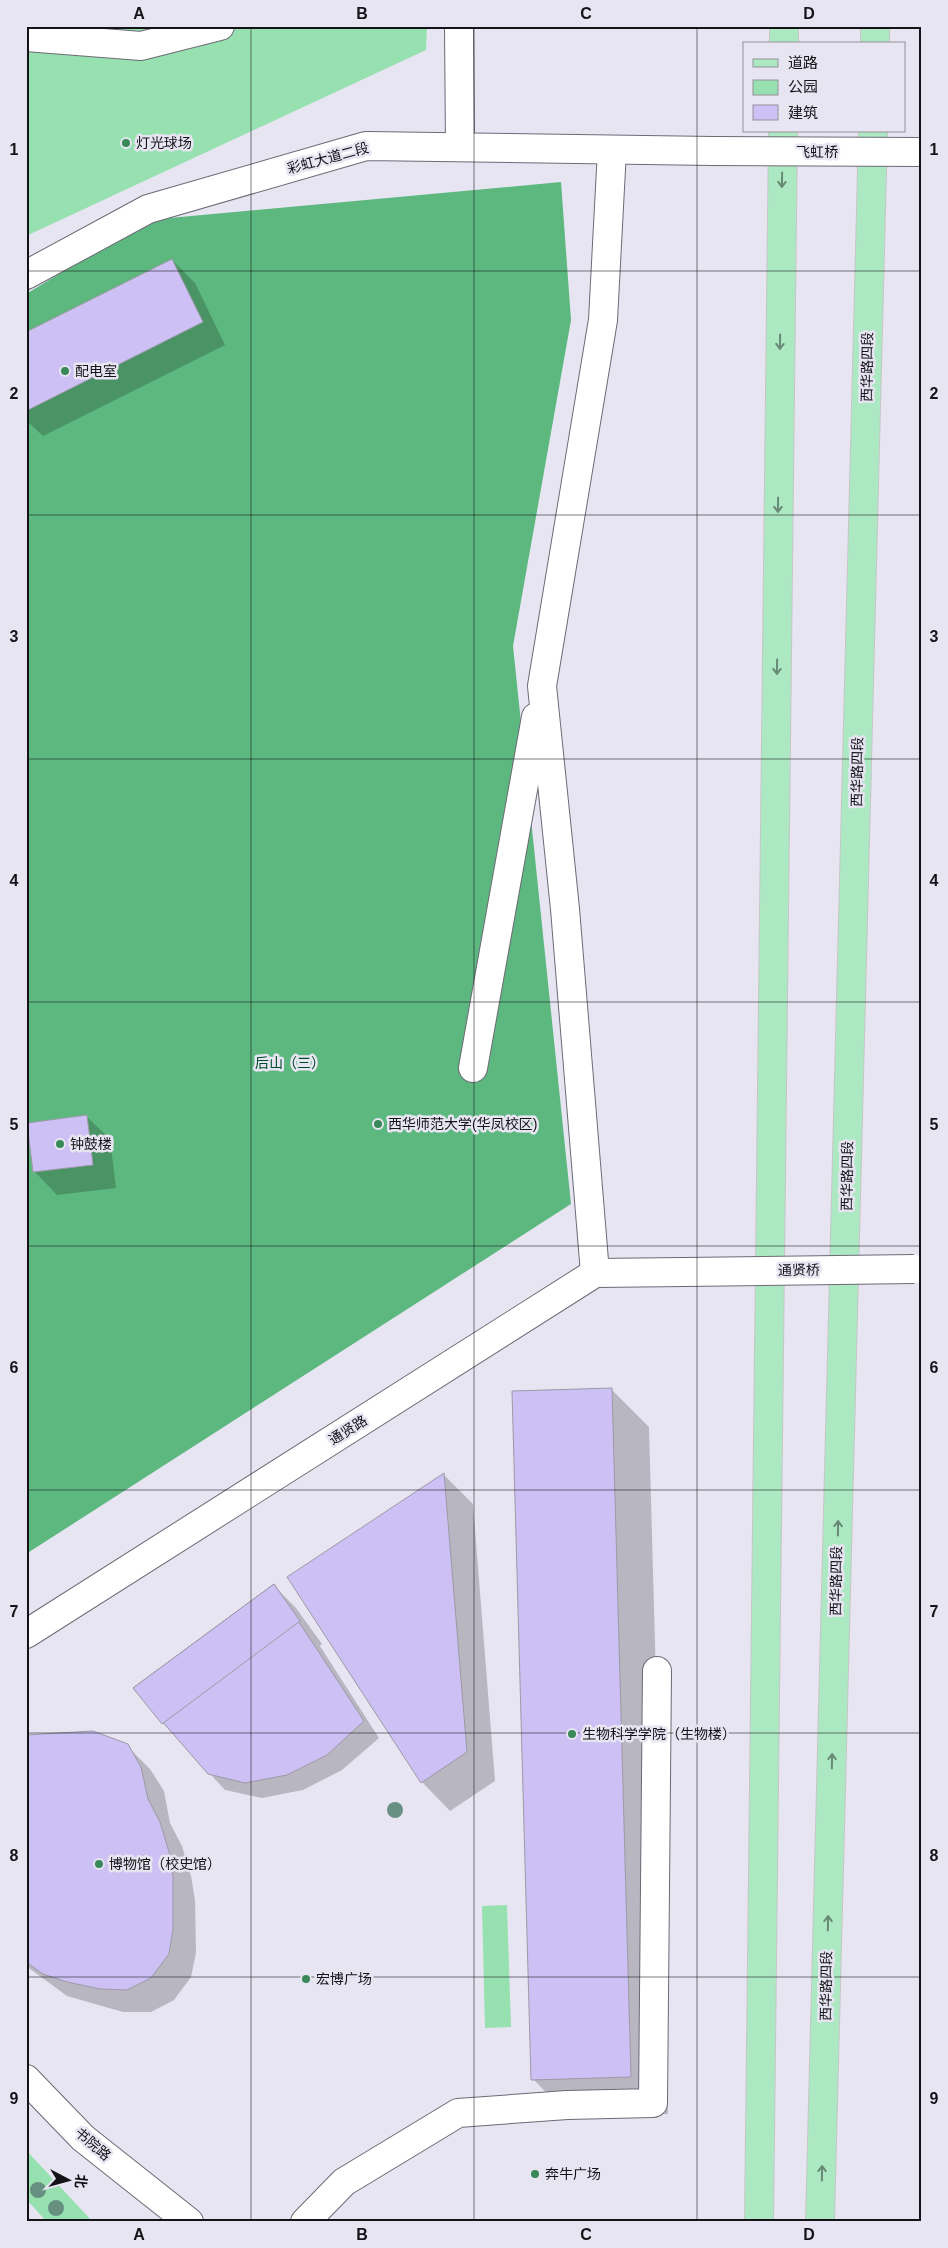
<svg xmlns="http://www.w3.org/2000/svg" width="948" height="2248" font-family="Helvetica,'Noto Sans SC',sans-serif">
	<style>
		.green { fill: #97e1b0 }
		.forest { fill: #5db87f }
		.shadow { fill: #0003 }
		.building { fill: #ccc0f4; stroke: #9c9aa6 }
		.lines { fill: none; stroke-linecap: round; stroke-linejoin: round }
		.minor-casing { stroke: #6d6a76; stroke-width: 30 }
		.primary-casing { stroke: #c7c6c7; stroke-width: 30 }
		.minor { stroke: #fff; stroke-width: 28 }
		.primary { stroke: #ace9c2; stroke-width: 28 }
		.minor-bridge-casing { stroke: #6d6a76; stroke-width: 30; stroke-linecap: butt }
		.minor-bridge { stroke: #fff; stroke-width: 28 }
		.tree { fill: #689082 }
		.oneway { stroke: #688975 }
		.grid { fill: none; stroke: #141317; stroke-width: 1; stroke-opacity: 0.55 }
		.poi-dot { fill: #388858; stroke: #e7e5f2; stroke-width: 2 }
		.labels { text-anchor: middle; stroke-width: 5; stroke-linejoin: round; paint-order: stroke }
		.poi-label { font-size: 14px; fill: #141317; stroke: #e7e5f2; text-anchor: start }
		.street-label { font-size: 14px; fill: #141317; stroke: #e7e5f2 }
		.park-label { font-size: 14px; fill: #004b27; stroke: #e7e5f2 }
		.neatline { fill: none; stroke: #141317; stroke-width: 2 }
		.grid-label { font-size: 16px; text-anchor: middle; font-weight: bold; fill: #141317 }
	</style>
	<rect width="100%" height="100%" fill="#e7e5f2"/>
	<g class="green">
		<path d="M26,26H427L426,50L26,236Z"/>
		<path d="M507,1905L511,2027L485,2028L482,1906Z"/>
		<path d="M26,2150L91,2220L90,2222H47L26,2199Z"/>
	</g>
	<path class="forest" d="M561,182L571,320L513,646L571,1204L26,1554V294L148,220Z"/>
	<g class="shadow">
		<path d="M172,260L195,283L225,345L43,436L26,420V334Z"/>
		<path d="M87,1117L110,1139L116,1188L57,1195L35,1172L29,1124Z"/>
		<path d="M611,1389L649,1427L668,2114L570,2117L533,2079Z"/>
		<path d="M444,1475L473,1504L495,1781L450,1811L422,1782Z"/>
		<path d="M273,1585L296,1608L322,1644L320,1646L379,1738L342,1770L303,1790L262,1798L225,1790L163,1723L135,1689Z"/>
		<path d="M93,1732L127,1746L150,1769L164,1791L170,1823L182,1846L191,1876L195,1900L196,1953L191,1977L174,2000L151,2012H123L67,1996L26,1966V1737L50,1733Z"/>
		<path d="M26,2215L33,2222H26Z"/>
	</g>
	<g class="building">
		<path d="M172,259L203,322L26,411V332Z"/>
		<path d="M87,1115L93,1165L33,1172L27,1123Z"/>
		<path d="M612,1388L631,2077L531,2080L512,1391Z"/>
		<path d="M444,1473L467,1752L421,1783L287,1577Z"/>
		<path d="M274,1584L364,1721L327,1755L287,1775L245,1783L208,1774L133,1688Z"/>
		<path d="M274,1584L300,1621L162,1724L133,1688Z"/>
		<path d="M93,1731L128,1744L141,1767L148,1799L160,1822L169,1852L173,1876V1929L169,1954L151,1978L127,1990L100,1989L67,1982L43,1974L26,1962V1735Z"/>
	</g>
	<g class="lines">
		<g class="minor-casing">
			<g id="minor">
				<path d="M459,26L460,147"/>
				<path d="M26,37L141,46L220,26"/>
				<path d="M26,275L148,209L366,146L713,151"/>
				<path d="M473,1068L536,717"/>
				<path d="M595,1273L565,909L542,686L603,320L612,150"/>
				<path d="M26,1634L595,1273L684,1272"/>
				<path d="M26,2079L83,2138L189,2222"/>
				<path d="M305,2222L344,2182L458,2113L567,2105L653,2103L657,1671"/>
			</g>
		</g>
		<g class="primary-casing">
			<g id="primary">
				<path d="M784,44V26"/>
				<path d="M875,44V26"/>
				<path d="M759,2222L783,131"/>
				<path d="M820,2222L873,131"/>
			</g>
		</g>
		<use href="#minor" class="minor"/>
		<use href="#primary" class="primary"/>
		<g class="minor-bridge-casing">
			<g id="minor-bridge">
				<path d="M713,151L922,152"/>
				<path d="M684,1272L914,1269"/>
			</g>
		</g>
		<use href="#minor-bridge" class="minor-bridge"/>
	</g>
	<g class="tree">
		<circle cx="395" cy="1810" r="8"/>
		<circle cx="38" cy="2190" r="8"/>
		<circle cx="56" cy="2208" r="8"/>
	</g>
	<defs><path id="oneway-shaft" d="M-6 0H5M1.5-3L5.5 0L1.5 3" fill="none" stroke-width="1.6" stroke-linecap="round" stroke-linejoin="round" transform="scale(1.25)"/></defs>
	<g class="oneway">
		<use href="#oneway-shaft" transform="translate(782 180) rotate(91)"/>
		<use href="#oneway-shaft" transform="translate(780 342) rotate(91)"/>
		<use href="#oneway-shaft" transform="translate(778 505) rotate(91)"/>
		<use href="#oneway-shaft" transform="translate(777 667) rotate(91)"/>
		<use href="#oneway-shaft" transform="translate(838 1528) rotate(-89)"/>
		<use href="#oneway-shaft" transform="translate(832 1761) rotate(-89)"/>
		<use href="#oneway-shaft" transform="translate(828 1923) rotate(-89)"/>
		<use href="#oneway-shaft" transform="translate(822 2173) rotate(-89)"/>
	</g>
	<path class="grid" d="M251,26V2222M474,26V2222M697,26V2222M26,271H922M26,515H922M26,759H922M26,1002H922M26,1246H922M26,1490H922M26,1733H922M26,1977H922"/>
	<g class="poi-dot">
		<circle cx="126" cy="143" r="5"/>
		<circle cx="65" cy="371" r="5"/>
		<circle cx="378" cy="1124" r="5"/>
		<circle cx="60" cy="1144" r="5"/>
		<circle cx="572" cy="1734" r="5"/>
		<circle cx="99" cy="1864" r="5"/>
		<circle cx="306" cy="1979" r="5"/>
		<circle cx="535" cy="2174" r="5"/>
	</g>
	<g class="labels">
		<g class="poi-label">
			<text x="136" y="148">灯光球场</text>
			<text x="75" y="376">配电室</text>
			<text x="388" y="1129">西华师范大学(华凤校区)</text>
			<text x="70" y="1149">钟鼓楼</text>
			<text x="582" y="1739">生物科学学院（生物楼）</text>
			<text x="109" y="1869">博物馆（校史馆）</text>
			<text x="316" y="1984">宏博广场</text>
			<text x="545" y="2179">奔牛广场</text>
		</g>
		<g class="street-label">
			<text x="817" y="157">飞虹桥</text>
			<text transform="translate(328 158) rotate(-15)" y="5">彩虹大道二段</text>
			<text transform="translate(867 367) rotate(-89)" y="5">西华路四段</text>
			<text transform="translate(857 772) rotate(-89)" y="5">西华路四段</text>
			<text transform="translate(847 1176) rotate(-89)" y="5">西华路四段</text>
			<text transform="translate(799 1270) rotate(-1)" y="5">通贤桥</text>
			<text transform="translate(348 1430) rotate(-32)" y="5">通贤路</text>
			<text transform="translate(836 1581) rotate(-89)" y="5">西华路四段</text>
			<text transform="translate(826 1986) rotate(-89)" y="5">西华路四段</text>
			<text transform="translate(93 2144) rotate(41)" y="5">书院路</text>
		</g>
		<g class="park-label">
			<text x="290" y="1068">后山（三）</text>
		</g>
	</g>
	<rect width="948" height="2248" fill="none" stroke="#e7e5f2" stroke-width="55"/>
	<rect x="743" y="42" width="162" height="90" fill="#e7e5f2" stroke="#93919a"/>
	<rect x="753" y="59" width="25" height="8" fill="#ace9c2" stroke="#93919a"/>
	<text x="788" y="68" font-size="15" fill="#141317">道路</text>
	<rect x="753" y="80" width="25" height="15" fill="#97e1b0" stroke="#93919a"/>
	<text x="788" y="92" font-size="15" fill="#141317">公园</text>
	<rect x="753" y="105" width="25" height="15" fill="#ccc0f4" stroke="#93919a"/>
	<text x="788" y="118" font-size="15" fill="#141317">建筑</text>
	<g transform="translate(68 2180) rotate(96)" stroke="#e7e5f2" stroke-width="4" paint-order="stroke">
	<path d="M0-4L9 19L0 12L-9 19Z" fill="#141317"/>
	<text y="-8" font-size="14" font-weight="bold" text-anchor="middle" fill="#141317">北</text>
	</g>
	<rect x="28" y="28" width="892" height="2192" class="neatline"/>
	<g class="grid-label">
		<text x="139" y="19">A</text>
		<text x="362" y="19">B</text>
		<text x="586" y="19">C</text>
		<text x="809" y="19">D</text>
		<text x="14" y="155">1</text>
		<text x="934" y="155">1</text>
		<text x="14" y="399">2</text>
		<text x="934" y="399">2</text>
		<text x="14" y="642">3</text>
		<text x="934" y="642">3</text>
		<text x="14" y="886">4</text>
		<text x="934" y="886">4</text>
		<text x="14" y="1130">5</text>
		<text x="934" y="1130">5</text>
		<text x="14" y="1373">6</text>
		<text x="934" y="1373">6</text>
		<text x="14" y="1617">7</text>
		<text x="934" y="1617">7</text>
		<text x="14" y="1861">8</text>
		<text x="934" y="1861">8</text>
		<text x="14" y="2104">9</text>
		<text x="934" y="2104">9</text>
		<text x="139" y="2240">A</text>
		<text x="362" y="2240">B</text>
		<text x="586" y="2240">C</text>
		<text x="809" y="2240">D</text>
	</g>
</svg>
